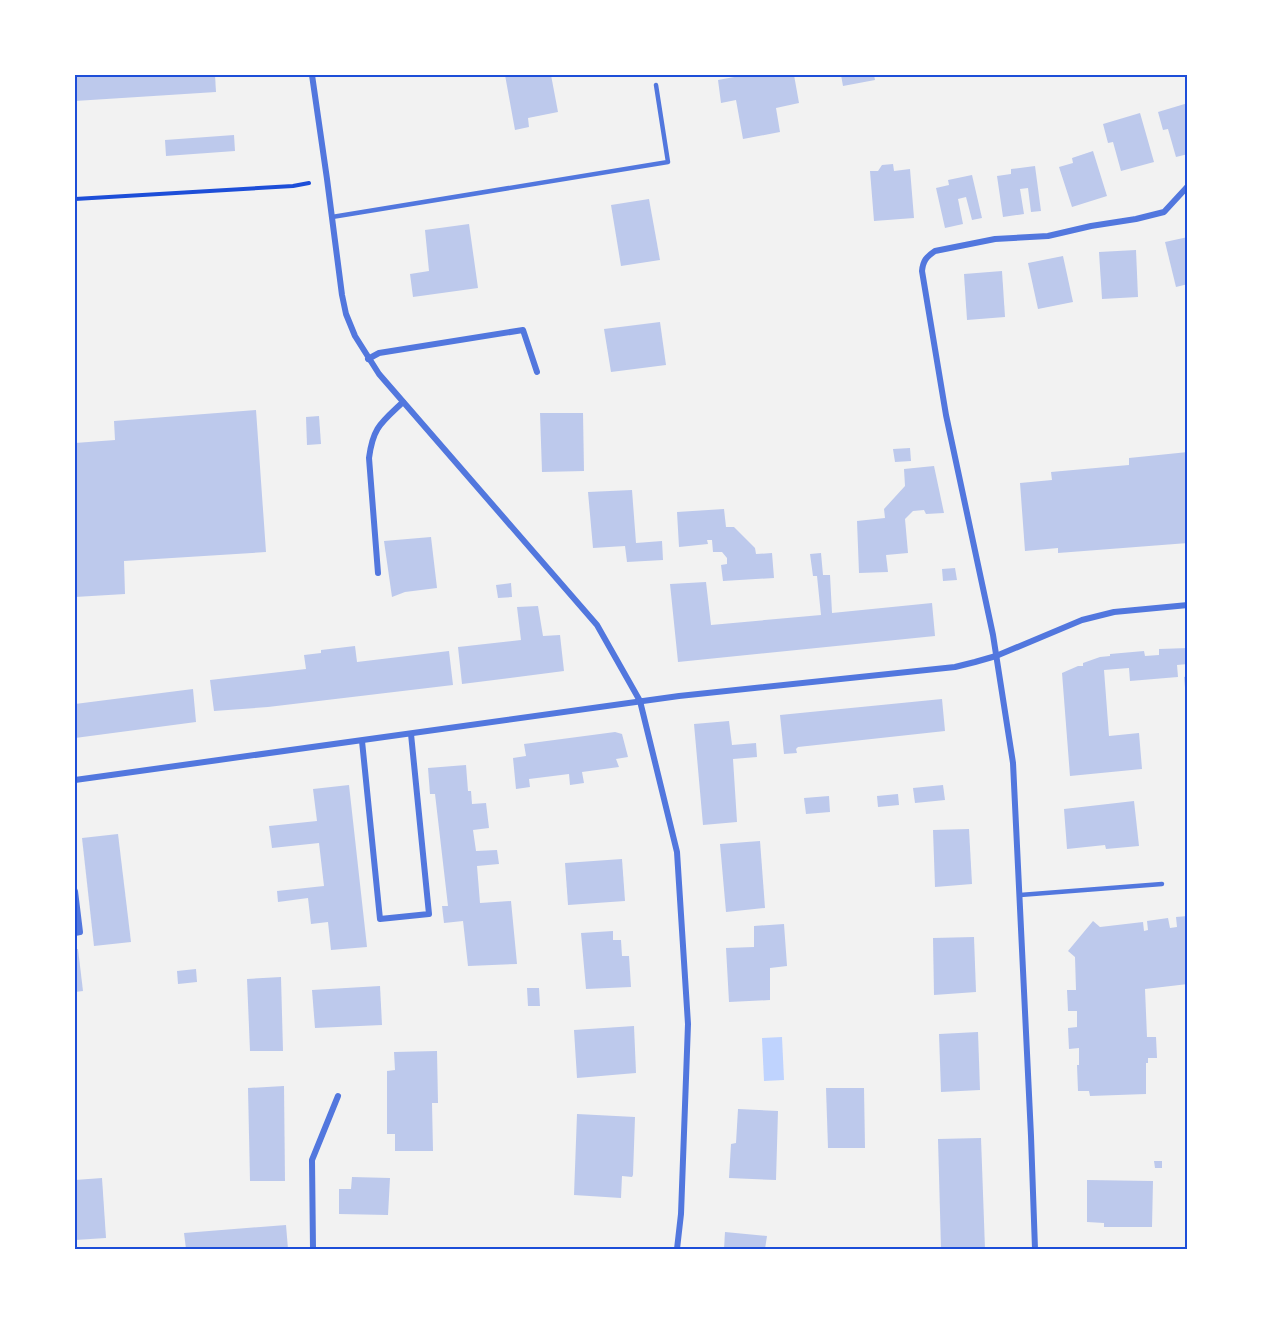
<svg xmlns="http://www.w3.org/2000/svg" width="1263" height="1324" font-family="Figtree,sans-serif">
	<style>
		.water { fill: #bfd3fe }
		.building { fill: #bdc9ec }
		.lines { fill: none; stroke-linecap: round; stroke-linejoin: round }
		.path { stroke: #1d4ed8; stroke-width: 4 }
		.service { stroke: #5277de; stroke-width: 4.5 }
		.minor { stroke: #5277de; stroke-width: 6 }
		.neatline { fill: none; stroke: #1d4ed8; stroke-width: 2 }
	</style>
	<rect width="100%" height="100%" fill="#f2f2f2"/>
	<path class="water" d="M782,1037L784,1080L764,1081L762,1038Z"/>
	<g class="building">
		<path d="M75,75H215L216,92L75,101Z"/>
		<path d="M505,75H551L558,112L528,118L529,127L515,130Z"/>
		<path d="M745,75H794L799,103L776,108L780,132L743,139L736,100L721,103L718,80Z"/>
		<path d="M841,75H874L875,80L843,86Z"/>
		<path d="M1188,103V154L1176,157L1168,129L1163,130L1158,112Z"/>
		<path d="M1140,113L1154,162L1121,171L1113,142L1108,143L1103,124Z"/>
		<path d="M234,135L235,151L166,156L165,140Z"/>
		<path d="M1093,151L1107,196L1072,207L1059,167L1073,163L1072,158Z"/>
		<path d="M893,164L894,171L910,169L914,218L874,221L870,171H878L882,165Z"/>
		<path d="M1035,166L1041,211L1031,212L1028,188L1020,189L1024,214L1003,217L997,176L1011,174V169Z"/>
		<path d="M972,175L982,218L972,220L966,197L958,199L963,224L945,228L936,188L949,185L948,180Z"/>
		<path d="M649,199L660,260L621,266L611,205Z"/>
		<path d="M469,224L478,288L413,297L410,274L429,271L425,230Z"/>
		<path d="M1188,237V284L1176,287L1165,242Z"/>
		<path d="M1136,250L1138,297L1102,299L1099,252Z"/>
		<path d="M1063,256L1073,302L1038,309L1028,263Z"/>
		<path d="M1002,271L1005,317L967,320L964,274Z"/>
		<path d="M660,322L666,365L611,372L604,329Z"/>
		<path d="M256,410L266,552L124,561L125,594L75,597V443L115,440L114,421Z"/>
		<path d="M540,413H583L584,471L542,472Z"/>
		<path d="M319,416L321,444L307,445L306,417Z"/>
		<path d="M910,448L911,461L895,462L893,449Z"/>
		<path d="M1188,452V543L1058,553V548L1025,551L1020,483L1052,480L1051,472L1129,465V458Z"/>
		<path d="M934,466L944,513L926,514L924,510L913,511L905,519L908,553L886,555L888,572L859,573L857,521L885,518L884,509L905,486L904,469Z"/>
		<path d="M632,490L636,543L662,541L663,560L627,562L625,546L593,548L588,492Z"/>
		<path d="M724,509L726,527H734L755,548L756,554L772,553L774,578L723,581L721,565L727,564V558L722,552H713L712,540H707L708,544L679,547L677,512Z"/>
		<path d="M431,537L437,588L405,592L392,597L384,541Z"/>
		<path d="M821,553L823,575H830L832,613L932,603L935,636L678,662L670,584L706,582L711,625L821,615L817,576H813L810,554Z"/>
		<path d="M955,568L957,580L943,581L942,569Z"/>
		<path d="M511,583L512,597L498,598L496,585Z"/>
		<path d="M538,606L543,636L560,635L564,671L462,684L458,647L521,640L517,607Z"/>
		<path d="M355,646L357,662L449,651L453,685L268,707L214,711L210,680L306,669L304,655L321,653V650Z"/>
		<path d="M1188,648V664L1177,665L1178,677L1130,681L1129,668L1104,670L1109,736L1139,733L1142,769L1070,776L1062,673L1078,666H1083V663L1100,657L1110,656V654L1144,651L1145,656L1159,655V649Z"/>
		<path d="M1188,676V698H1186L1184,677Z"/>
		<path d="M193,689L196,722L75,738V704Z"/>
		<path d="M942,699L945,731L798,747L796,749L797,753L784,754L780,715Z"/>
		<path d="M729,721L732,745L756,743L757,757L733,759L737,822L703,825L694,724Z"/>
		<path d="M615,732L622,734L628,757L616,759L619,767L582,772L584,783L570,785L569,774L529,779L530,787L516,789L513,758L526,756L524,744Z"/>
		<path d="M466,765L468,791H471L472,804L486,803L489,828L473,830L476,851L497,850L499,864L477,866L480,903L511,901L517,964L468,966L463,921L444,923L442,906H448L435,794H430L428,768Z"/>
		<path d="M349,785L367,947L331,950L328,922L311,924L308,898L278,902L277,891L324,886L319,843L272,848L269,826L317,821L313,789Z"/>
		<path d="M943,785L945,800L915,803L913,788Z"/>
		<path d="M898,794L899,805L878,807L877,796Z"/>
		<path d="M829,796L830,812L806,814L804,798Z"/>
		<path d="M1134,801L1139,846L1106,849L1105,845L1067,849L1064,809Z"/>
		<path d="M969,829L972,884L935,887L933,830Z"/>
		<path d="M118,834L131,942L94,946L82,838Z"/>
		<path d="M760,841L765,908L726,912L720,844Z"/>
		<path d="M622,859L625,901L568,905L565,863Z"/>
		<path d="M1188,916V984L1145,989L1147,1037H1156L1157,1058H1148V1063H1146V1094L1090,1096L1089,1091H1078L1077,1065H1079V1048L1069,1049L1068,1028L1077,1027V1011H1068L1067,990H1076L1075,957L1068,951L1093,921L1100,927L1143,922L1144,931L1148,930L1147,921L1168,918L1170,928L1177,927L1176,917Z"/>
		<path d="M784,924L787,966L770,968V1000L729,1002L726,948L754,947V926Z"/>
		<path d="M613,931V940H621L622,956H629L631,987L586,989L581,933Z"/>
		<path d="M974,937L976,992L934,995L933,938Z"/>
		<path d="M75,949H78L83,991L75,992Z"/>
		<path d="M196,969L197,982L178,984L177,971Z"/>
		<path d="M281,977L283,1051H250L247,979Z"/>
		<path d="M380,986L382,1025L315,1028L312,990Z"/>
		<path d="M527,988H539L540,1006H528Z"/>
		<path d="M634,1026L636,1073L577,1078L574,1030Z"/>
		<path d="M978,1032L980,1090L941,1092L939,1034Z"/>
		<path d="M437,1051L438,1103H432L433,1151H395V1134H387V1071L395,1070L394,1052Z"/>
		<path d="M284,1086L285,1181H250L248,1088Z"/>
		<path d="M826,1088H864L865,1148H828Z"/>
		<path d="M738,1109L778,1111L776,1180L729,1178L731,1144L736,1143Z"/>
		<path d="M577,1114L635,1117L633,1175L632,1177L622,1176L621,1198L574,1195Z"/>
		<path d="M981,1138L985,1249H941L938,1139Z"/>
		<path d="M1154,1161H1162V1168H1155Z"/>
		<path d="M352,1177L390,1178L388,1215L339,1214V1189H351Z"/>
		<path d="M102,1178L106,1238L75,1240V1180Z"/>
		<path d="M1087,1180L1153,1181L1152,1227H1104V1223L1087,1222Z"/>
		<path d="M286,1225L288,1249H234L233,1247L186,1249L184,1233Z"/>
		<path d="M725,1232L767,1236L765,1249H724Z"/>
	</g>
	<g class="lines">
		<path class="path" d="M75,199L293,186L309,183"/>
		<g class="service">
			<path d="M332,217L668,162L656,85"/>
			<path d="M1020,895L1162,884"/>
		</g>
		<g class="minor">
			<path d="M312,75L327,179L342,295L346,314L355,336L379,374L597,625L640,701L677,852L688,1024L681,1214L677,1249"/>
			<path d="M368,359L379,353L523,330L537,372"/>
			<path d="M378,573L369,458C373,427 381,423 403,402"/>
			<path d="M362,741L380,919L429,914L411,734"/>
			<path d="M75,780L679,696L955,667L975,662L996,656L1082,620L1114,612L1188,605"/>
			<path d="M75,891L80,932L75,933"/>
			<path d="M313,1249L312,1160L338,1096"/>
			<path d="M1035,1249L1031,1136L1013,763L993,635L946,415L922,271C923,261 926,257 935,251L995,239L1048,236L1091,226L1136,219L1164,212L1188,186"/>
		</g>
	</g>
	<rect width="1263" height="1324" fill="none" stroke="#ffffff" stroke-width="153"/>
	<rect x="76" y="76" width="1110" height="1172" class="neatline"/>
</svg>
